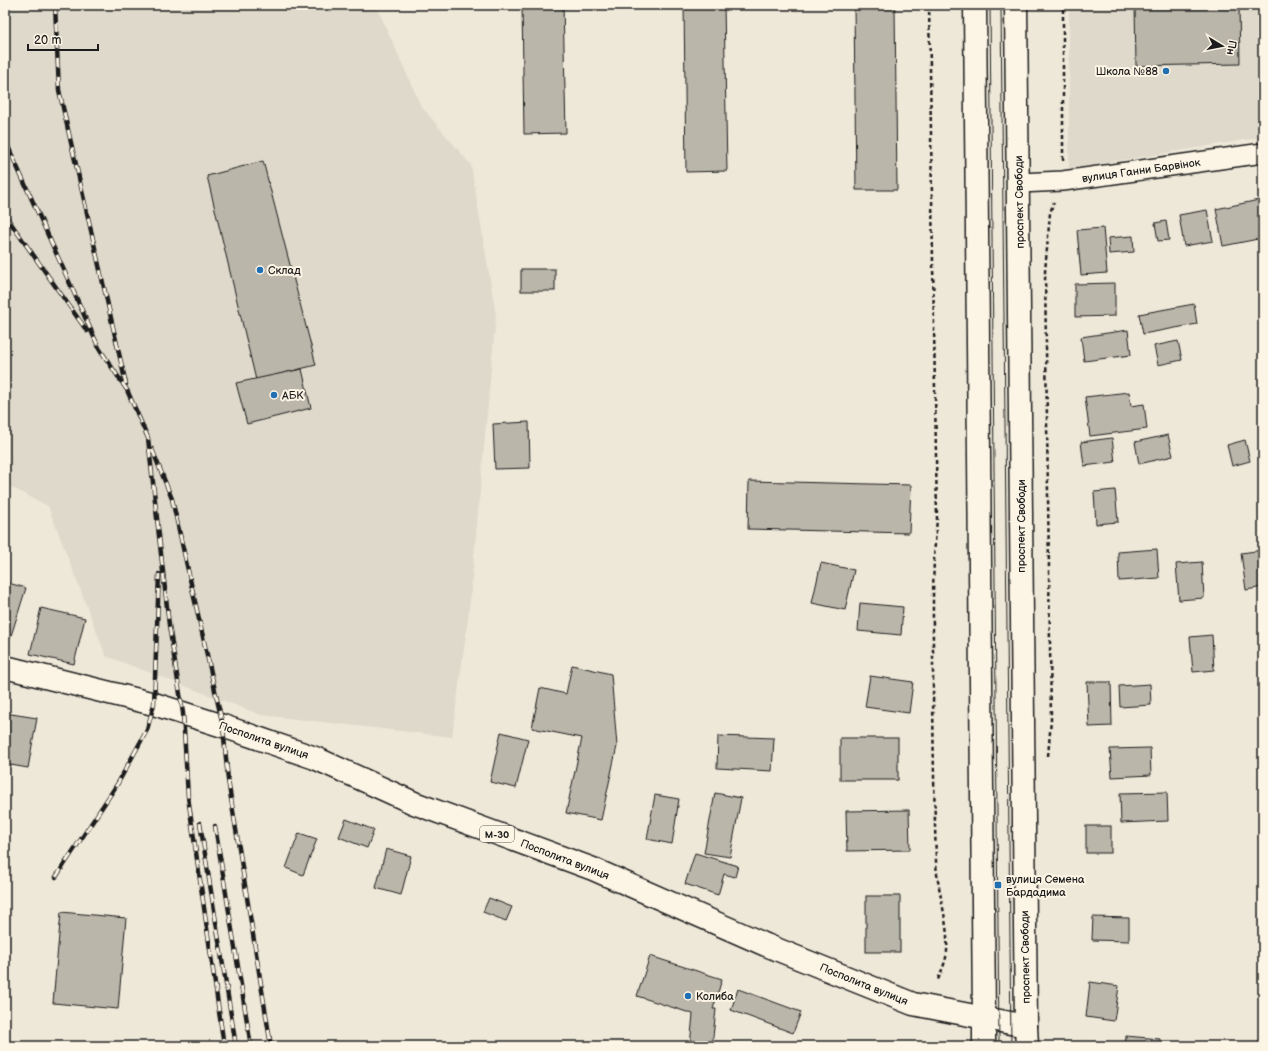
<svg xmlns="http://www.w3.org/2000/svg" width="1268" height="1051" font-family="'Balsamiq Sans',sans-serif">
	<style>
		.built { fill: #ded9cb }
		.green { fill: #cfcabd; stroke: #76736c }
		.building { fill: #bab6aa; stroke: #1c1c1c }
		.lines { fill: none; stroke-linecap: round; stroke-linejoin: round }
		.street-casing { stroke: #1c1c1c; stroke-width: 22 }
		.secondary-casing { stroke: #1c1c1c; stroke-width: 25 }
		.highway-casing { stroke: #1c1c1c; stroke-width: 25 }
		.path { stroke: #1c1c1c; stroke-width: 2.5; stroke-dasharray: 4 3; stroke-linecap: butt }
		.street { stroke: #fcf5e5; stroke-width: 19 }
		.secondary { stroke: #fcf5e5; stroke-width: 22 }
		.highway { stroke: #fcf5e5; stroke-width: 22 }
		.tram { stroke: #1c1c1c; stroke-width: 1 }
		.rail-casing { stroke: #1c1c1c; stroke-width: 4.5 }
		.rail { stroke: #fcf5e5; stroke-width: 3; stroke-dasharray: 9; stroke-linecap: butt }
		.poi-dot { fill: #1f6fb2; stroke: #fcf5e5; stroke-width: 1.5 }
		.labels { text-anchor: middle; stroke-width: 4; stroke-linejoin: round; paint-order: stroke }
		.shield { fill: #fcf5e5; stroke: #5f5d58; stroke-width: 1 }
		.shield-label { font-size: 10px; font-weight: bold; fill: #1c1c1c }
		.poi-label { font-size: 11px; fill: #1c1c1c; stroke: #fcf5e5; text-anchor: start }
		.street-label { font-size: 11px; fill: #1c1c1c; stroke: #fcf5e5 }
	</style>
	<rect width="100%" height="100%" fill="#eee8d9"/>
	<filter id="ink" filterUnits="userSpaceOnUse"><feTurbulence type="fractalNoise" baseFrequency=".025" numOctaves="2"/><feDisplacementMap in="SourceGraphic" scale="8" xChannelSelector="R" yChannelSelector="G"/><feConvolveMatrix kernelMatrix="1 2 1 2 8 2 1 2 1" color-interpolation-filters="sRGB"/></filter>
	<g filter="url(#ink)">
		<g class="built">
			<path d="M5,5H376L421,106L471,165L496,315L469,611L452,737L261,715L106,656L48,506L5,484Z"/>
			<path d="M1069,5H1263V137L1069,169Z"/>
			<path d="M5,929L11,930L5,1013Z"/>
		</g>
		<path class="green" d="M1259,5H1263V77H1261Z"/>
		<g class="building">
			<path d="M522,5H563L566,133L524,134Z"/>
			<path d="M684,5H724L727,171L686,172Z"/>
			<path d="M854,5H895L897,190H856Z"/>
			<path d="M1135,5H1239L1240,64L1136,66Z"/>
			<path d="M263,161L316,365L256,380L207,176Z"/>
			<path d="M1259,200L1263,218V238L1223,246L1216,209Z"/>
			<path d="M1207,210L1213,241L1184,246L1179,215Z"/>
			<path d="M1166,221L1169,240L1158,241L1155,223Z"/>
			<path d="M1103,228L1107,273L1081,275L1077,230Z"/>
			<path d="M1133,236L1134,252L1109,254L1108,238Z"/>
			<rect x="521" y="269" width="34" height="22"/>
			<path d="M1115,283V316L1075,317V284Z"/>
			<path d="M1194,304L1197,324L1143,334L1139,314Z"/>
			<path d="M1128,330L1131,355L1084,361L1081,337Z"/>
			<path d="M1178,341L1182,360L1158,365L1154,346Z"/>
			<path d="M302,369L311,408L247,424L236,383Z"/>
			<path d="M1129,392L1131,406L1144,404L1147,429L1090,436L1085,397Z"/>
			<path d="M529,422L530,468L495,469L493,424Z"/>
			<path d="M1168,435L1173,456L1139,464L1135,442Z"/>
			<path d="M1112,438L1115,462L1084,466L1081,442Z"/>
			<path d="M1245,440L1250,461L1232,466L1227,445Z"/>
			<path d="M749,481L911,485L909,533L748,529Z"/>
			<path d="M1115,490L1118,522L1096,524L1094,492Z"/>
			<path d="M1157,549L1159,578L1119,581L1118,552Z"/>
			<path d="M1263,550V587L1246,590L1241,553Z"/>
			<path d="M1202,562L1204,598L1179,600L1176,564Z"/>
			<path d="M821,563L854,570L845,610L812,603Z"/>
			<path d="M5,582L26,588L10,639L5,638Z"/>
			<path d="M860,603L903,607L901,635L858,631Z"/>
			<path d="M41,608L85,618L74,664L30,654Z"/>
			<path d="M1212,635L1214,670L1193,672L1190,637Z"/>
			<path d="M572,665L611,674L617,746L601,820L566,813L582,738L532,728L540,688L566,694Z"/>
			<path d="M870,676L913,682L909,713L865,707Z"/>
			<path d="M1087,682H1111L1112,726L1089,727Z"/>
			<path d="M1150,684L1151,705L1120,707L1119,686Z"/>
			<path d="M5,713L37,718L28,768L5,764Z"/>
			<path d="M501,732L528,739L516,788L490,782Z"/>
			<path d="M718,736L774,738L772,771L717,768Z"/>
			<rect x="840" y="738" width="58" height="42"/>
			<path d="M1150,748L1151,775L1112,777L1110,749Z"/>
			<path d="M1167,792L1168,821L1121,823L1120,793Z"/>
			<path d="M715,793L741,798L730,857L704,853Z"/>
			<path d="M655,795L679,799L672,844L647,839Z"/>
			<path d="M909,810L910,850L847,851L846,811Z"/>
			<path d="M346,819L374,830L367,848L339,837Z"/>
			<rect x="1086" y="826" width="25" height="27"/>
			<path d="M299,833L317,839L303,875L286,868Z"/>
			<path d="M386,849L411,856L401,895L376,888Z"/>
			<path d="M695,853L738,866L735,877L724,874L718,895L685,884Z"/>
			<rect x="866" y="896" width="34" height="56"/>
			<path d="M489,898L512,907L506,921L483,912Z"/>
			<path d="M61,912L126,918L118,1009L53,1003Z"/>
			<path d="M1093,917L1129,918V941L1092,940Z"/>
			<path d="M650,956L722,979L713,1009H716L712,1046H690L693,1014L637,996Z"/>
			<path d="M1090,982L1119,986L1114,1021L1086,1017Z"/>
			<path d="M738,989L801,1012L793,1033L731,1010Z"/>
			<path d="M1126,1036L1160,1039V1046H1125Z"/>
		</g>
		<g class="lines">
			<g class="street-casing">
				<path id="street" d="M1019,183L1063,181L1263,153"/>
			</g>
			<g class="secondary-casing">
				<g id="secondary">
					<path d="M975,5L984,1017"/>
					<path d="M1016,5L1026,1026"/>
				</g>
			</g>
			<g class="highway-casing">
				<g id="highway">
					<path d="M5,667L154,704L223,726L315,758L414,803L593,869L766,945L913,1004L1026,1026L1027,1046"/>
					<path d="M984,1017V1046"/>
				</g>
			</g>
			<g class="path">
				<path d="M929,5L937,520C932,567 933,614 933,662C933,728 934,794 936,861C937,891 949,921 947,951C946,962 941,972 937,982"/>
				<path d="M1063,160V5"/>
				<path d="M1048,756L1051,720L1045,272L1050,213L1054,202"/>
				<path d="M943,1046V1042"/>
			</g>
			<use href="#street" class="street"/>
			<use href="#secondary" class="secondary"/>
			<use href="#highway" class="highway"/>
			<g class="tram">
				<path d="M990,5L999,1046"/>
				<path d="M1001,5L1011,1046"/>
			</g>
			<g class="rail-casing">
				<g id="rail">
					<path d="M55,5L59,90L126,384"/>
					<path d="M5,140L99,348L127,390L148,438L169,625L183,713L188,797L224,1046"/>
					<path d="M5,215L87,331"/>
					<path d="M152,449L172,499L223,726L228,780L271,1046"/>
					<path d="M200,823L236,1046"/>
					<path d="M215,826L251,1046"/>
					<path d="M56,877L118,783L147,730L154,704L159,574"/>
				</g>
			</g>
			<use href="#rail" class="rail"/>
		</g>
	</g>
	<g class="poi-dot">
		<circle cx="1166" cy="71" r="4"/>
		<circle cx="260" cy="270" r="4"/>
		<circle cx="274" cy="395" r="4"/>
		<rect x="994" y="881" width="8" height="8" rx="2"/>
		<circle cx="688" cy="996" r="4"/>
	</g>
	<g class="labels">
		<rect class="shield" x="480" y="826" width="34" height="16" rx="3"/>
		<g class="shield-label">
			<text x="497" y="838">М-30</text>
		</g>
		<g class="poi-label">
			<text x="1158" y="75" text-anchor="end">Школа №88</text>
			<text x="268" y="274">Склад</text>
			<text x="282" y="399">АБК</text>
			<text x="1006" y="883">вулиця Семена<tspan x="1006" dy="13">Бардадима</tspan></text>
			<text x="696" y="1000">Колиба</text>
		</g>
		<g class="street-label">
			<text transform="translate(1141 170) rotate(-8)" y="4">вулиця Ганни Барвінок</text>
			<text transform="translate(1019 202) rotate(-91)" y="4">проспект Свободи</text>
			<text transform="translate(1021 526) rotate(-90)" y="4">проспект Свободи</text>
			<text transform="translate(264 740) rotate(19)" y="4">Посполита вулиця</text>
			<text transform="translate(565 859) rotate(21)" y="4">Посполита вулиця</text>
			<text transform="translate(1025 957) rotate(-91)" y="4">проспект Свободи</text>
			<text transform="translate(864 984) rotate(22)" y="4">Посполита вулиця</text>
		</g>
	</g>
	<rect width="1268" height="1051" fill="none" stroke="#fcf5e5" stroke-width="20"/>
	<rect x="10" y="10" width="1248" height="1031" fill="none" stroke="#1c1c1c" stroke-width="1.5" filter="url(#ink)"/>
	<g transform="translate(1222 46) rotate(100)" stroke="#fcf5e5" stroke-width="3" paint-order="stroke">
	<path d="M0-3L7 15L0 10L-7 15Z" fill="#1c1c1c"/>
	<text y="-6" font-size="11" font-weight="bold" text-anchor="middle" fill="#1c1c1c">Пн</text>
	</g>
	<path d="M28 44v6h70v-6" fill="none" stroke="#1c1c1c" stroke-width="2"/>
	<text x="34" y="44" font-size="12" fill="#1c1c1c" stroke="#fcf5e5" stroke-width="3" paint-order="stroke">20 m</text>
</svg>
